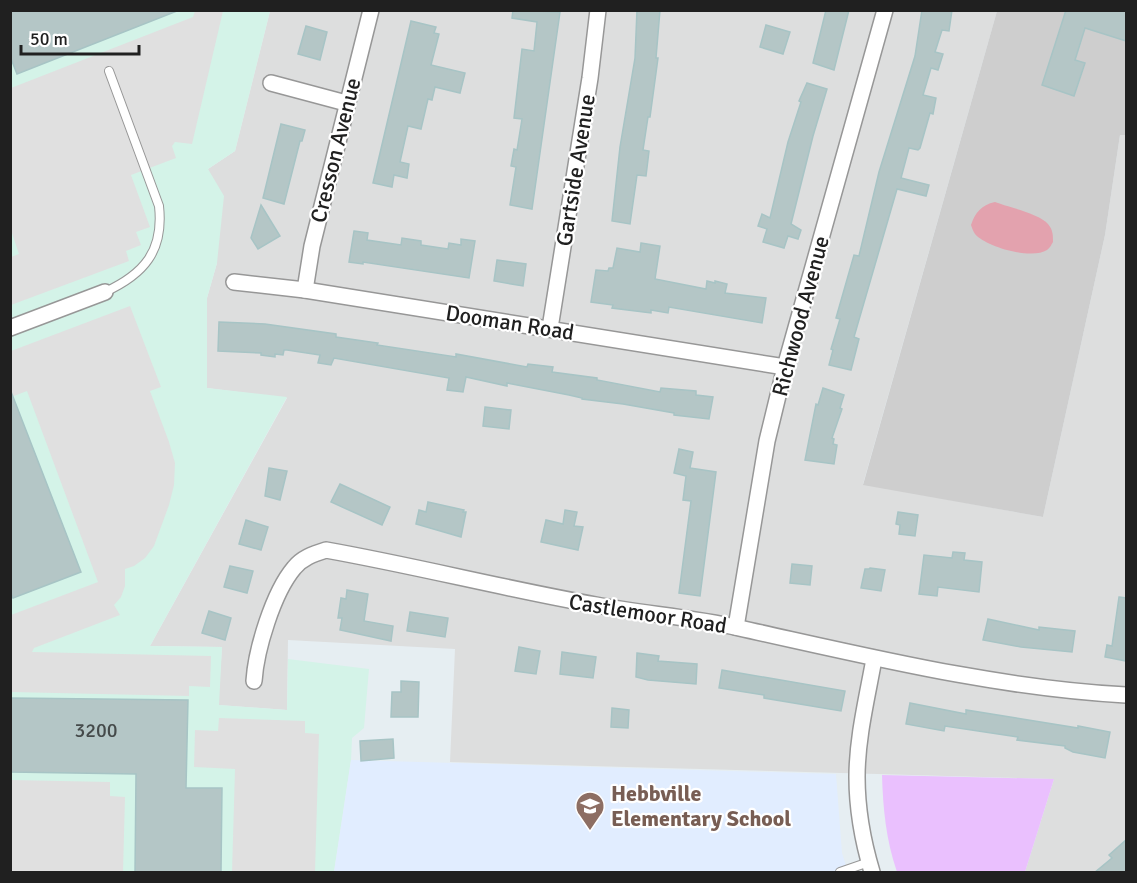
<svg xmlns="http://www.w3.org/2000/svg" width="1137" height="883" font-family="Signika,sans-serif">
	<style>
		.residential { fill: #dddede }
		.commercial { fill: #d4f3e8 }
		.education { fill: #e1edff }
		.religious { fill: #cecece }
		.park { fill: #eac0fe }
		.parking { fill: #e0e0e0 }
		.water { fill: #e3a2ae }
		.building { fill: #b4c6c6; stroke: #a7c4c5; stroke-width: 1.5 }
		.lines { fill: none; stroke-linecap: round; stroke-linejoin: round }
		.lane-casing { stroke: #979797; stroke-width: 10 }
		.street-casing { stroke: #979797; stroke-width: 18 }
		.lane { stroke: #fff; stroke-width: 8 }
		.street { stroke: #fff; stroke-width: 15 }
		.labels { text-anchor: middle; stroke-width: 4.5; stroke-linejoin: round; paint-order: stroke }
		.number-label { font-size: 20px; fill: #454a4a }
		.street-label { font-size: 22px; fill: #202020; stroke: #fff }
		.education-label { font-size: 22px; font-weight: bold; fill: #785e54; stroke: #fff; text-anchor: start }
	</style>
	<rect width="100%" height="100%" fill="#e6eef2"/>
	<path class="residential" d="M270,11H997L863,484L1043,517L1105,235L1120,135H1126V872H1025L1054,779L450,762L455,649L288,640L287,710L218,705L222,647L150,646L287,398L207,388V298L217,263L208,169L235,151Z"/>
	<path class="commercial" d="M10,11H270L235,151L208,169L224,196L217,263L207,298V388L287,397L150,646L222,647L219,705L287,710L288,659L369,669L364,728L352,738L351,760L334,872H11Z"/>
	<path class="education" d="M351,760L836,774L842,853L848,872H334Z"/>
	<path class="religious" d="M997,11H1126V135H1120L1105,235L1043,517L863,485Z"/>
	<path class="park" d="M882,775L1054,779L1025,872H897C886,840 883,809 882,775Z"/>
	<g class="parking">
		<path d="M195,11H223L192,144L175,142L172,146L176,158L131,175L150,227L136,232L141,245L126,251L129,261L11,305V257L19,254L11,230V88L193,17Z"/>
		<path d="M130,306L161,387L150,391L169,442L175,463L174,485L169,505L154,546L145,558L134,566L125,569V586L121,597L114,605L120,615L34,648L32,652L211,656L210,687L189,686V696L11,692V615L98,582L27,391L11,397V351Z"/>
		<path d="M219,718L305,721V733L319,734L315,872H232L235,769L194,767L195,730L218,731Z"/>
		<path d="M11,780L110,782V796L125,797L123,872H11Z"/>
	</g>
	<path class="water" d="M995,202C1008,207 1040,214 1048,224C1053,230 1053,235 1053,242C1051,245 1050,248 1047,250C1032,260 986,247 975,234C973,231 972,228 971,225C975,213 981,205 995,202Z"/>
	<g class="building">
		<path d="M10,10H177V11L17,74L10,56Z"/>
		<path d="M513,10L560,12L532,209L510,205L516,167L511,166L514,149L517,150L522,119L514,118L522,49L534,51L537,22L512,18Z"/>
		<path d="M637,10H660L656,58H658L650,117H648L643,150L649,151L646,176L637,175L630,224L612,221L620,147L635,58Z"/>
		<path d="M826,10H849L834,70L813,63Z"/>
		<path d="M922,10H952L949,31L942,30L935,52L943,54L938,70L931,68L923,95L936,98L933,114L930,113L920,148L918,150L909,148L901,178L929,185L926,196L897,189L854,337L859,339L851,370L829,365L833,350L831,349L840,319L836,318L854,255L859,256L879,172L915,56Z"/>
		<path d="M1066,10H1126V41L1085,28L1075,60L1085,63L1074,96L1042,85Z"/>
		<path d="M411,21L436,27L434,33L439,34L431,65L465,73L460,93L435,87L432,100L428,99L421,129L408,126L400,162L409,164L407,178L394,175L392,187L373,183Z"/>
		<path d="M766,25L790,32L783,54L760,47Z"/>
		<path d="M306,26L327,32L320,60L298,54Z"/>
		<path d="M807,83L827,89L813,136L791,224L801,230L798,239L788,236L784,248L763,242L767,229L758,226L762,214L770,218L788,142L801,102L799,101Z"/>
		<path d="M281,124L305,130L302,141H300L284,204L263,198Z"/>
		<path d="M261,205L280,236L258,249L251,238Z"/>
		<path d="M354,231L368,233L367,240L401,245L402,238L421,241V245L448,249L449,243L461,245V239L475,241L469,278L363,262V264L349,262Z"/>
		<path d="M641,243L660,246L655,279L706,289L707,281L715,283V281L727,284L725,293L766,298L762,323L669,307L668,313L651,310V313L612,308L613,305L591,302L596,270L608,271L609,268H613L617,248L640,252Z"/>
		<path d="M497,260L526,264L523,286L494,281Z"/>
		<path d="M219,322L265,324L336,334V337L378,343L377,345L456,357V354L527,367L528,364L553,367L552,372L597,378V380L660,392L661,388L696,391V395L713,397L709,419L674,415V413L623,404L582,399V398L569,395L507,383V386L466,377L463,392L447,390L449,378L334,358L331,365L318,363L320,355L287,350H284L283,355L275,354V357L261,355V353L218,351Z"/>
		<path d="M823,388L844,395L840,408L842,409L832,438L834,439L833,444L837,445L834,464L805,460L816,404L818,405Z"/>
		<path d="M10,389L81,572L13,598L10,591Z"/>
		<path d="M485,407L511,410L509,429L483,426Z"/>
		<path d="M679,449L693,452L690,468L716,472L700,596L679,593L691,501L683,500L686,476L674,473Z"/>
		<path d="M269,468L287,471L280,500L265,496Z"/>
		<path d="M340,484L390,507L382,525L331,502Z"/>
		<path d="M428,502L464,510L463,512H466L461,537L416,524L419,510L426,512Z"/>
		<path d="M565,510L577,512L574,526L583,527L578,550L541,542L546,520L563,524Z"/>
		<path d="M898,512L918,515L915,536L899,534L900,525L896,524Z"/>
		<path d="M246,520L268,527L261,550L239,544Z"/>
		<path d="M953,552L965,553L964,560L982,562L979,592L938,587L937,596L919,594L924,555L952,558Z"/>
		<path d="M792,564L812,566L810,585L790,583Z"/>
		<path d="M230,566L253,571L247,593L224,587Z"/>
		<path d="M870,568L885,570L881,591L861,588L865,569H869Z"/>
		<path d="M347,590L368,594L364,621L393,626L391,641L340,630L342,618H338L341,598L346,599Z"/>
		<path d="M1119,597L1126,598V661L1105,657L1107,645L1112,646Z"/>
		<path d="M209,611L231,618L225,640L202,633Z"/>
		<path d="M410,612L448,618L445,637L407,631Z"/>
		<path d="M988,619L1039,630V627L1075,631L1072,652L1021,647L983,640Z"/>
		<path d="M519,647L540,651L536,674L515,671Z"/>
		<path d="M562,652L596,657L593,678L560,674Z"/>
		<path d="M637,653L659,656L658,661L697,664L696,684L648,680L636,677Z"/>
		<path d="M722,670L845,691L841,711L764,698V695L719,688Z"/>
		<path d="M401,681L419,682L418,717H391L392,692H401Z"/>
		<path d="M10,698L188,700L186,788H222L221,873H135L136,774L10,772Z"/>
		<path d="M910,703L966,714V710L1078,728V726L1110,732L1105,758L1073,752L1065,748V746L1017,740L1018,737L945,726L944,731L906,724Z"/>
		<path d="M612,708L629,710L628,728L611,727Z"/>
		<path d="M393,739L394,758L361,761L360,741Z"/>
		<path d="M1126,840V873H1094L1112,858L1109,855Z"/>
	</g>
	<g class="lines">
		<g class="lane-casing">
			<g id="lane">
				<path d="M105,292C144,274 164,251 159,206L109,71"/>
				<path d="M840,872L869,862"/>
			</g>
		</g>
		<g class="street-casing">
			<g id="street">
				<path d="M271,83L346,103"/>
				<path d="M234,282L305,290L785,367"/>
				<path d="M305,290L312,246L371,10"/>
				<path d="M10,328L105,292"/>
				<path d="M550,328L590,78L598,10"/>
				<path d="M736,627L767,441L785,367L885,10"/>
				<path d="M254,681C256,650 273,593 294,568C302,558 313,554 326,550C416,566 506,589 596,605C643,614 692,617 739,628C867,656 995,688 1126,695"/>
				<path d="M872,872C863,842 857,809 857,777C857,738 867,698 874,659"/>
			</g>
		</g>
		<use href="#lane" class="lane"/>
		<use href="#street" class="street"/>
	</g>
	<defs>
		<g id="school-pin" transform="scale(1.5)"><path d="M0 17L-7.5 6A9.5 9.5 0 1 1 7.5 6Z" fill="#8d6e63" stroke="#fff"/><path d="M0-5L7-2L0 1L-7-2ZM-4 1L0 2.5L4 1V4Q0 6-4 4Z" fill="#fff"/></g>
	</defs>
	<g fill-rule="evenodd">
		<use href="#school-pin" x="590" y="806"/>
	</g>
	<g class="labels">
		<g class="number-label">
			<text x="96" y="737">3200</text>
		</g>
		<g class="street-label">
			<text transform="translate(335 150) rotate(-76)" y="8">Cresson Avenue</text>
			<text transform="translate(575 170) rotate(-81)" y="8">Gartside Avenue</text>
			<text transform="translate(800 316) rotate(-75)" y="8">Richwood Avenue</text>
			<text transform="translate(510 322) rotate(9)" y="8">Dooman Road</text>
			<text transform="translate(648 613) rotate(9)" y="8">Castlemoor Road</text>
		</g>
		<g class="education-label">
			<text x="611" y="801">Hebbville<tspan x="611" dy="25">Elementary School</tspan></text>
		</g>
	</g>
	<rect width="1137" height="883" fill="none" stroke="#202020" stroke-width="24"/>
	<path d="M21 45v9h118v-9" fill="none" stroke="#202020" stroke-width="3"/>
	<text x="30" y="45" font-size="18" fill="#202020" stroke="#ffffff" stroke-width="4.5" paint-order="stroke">50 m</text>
</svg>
